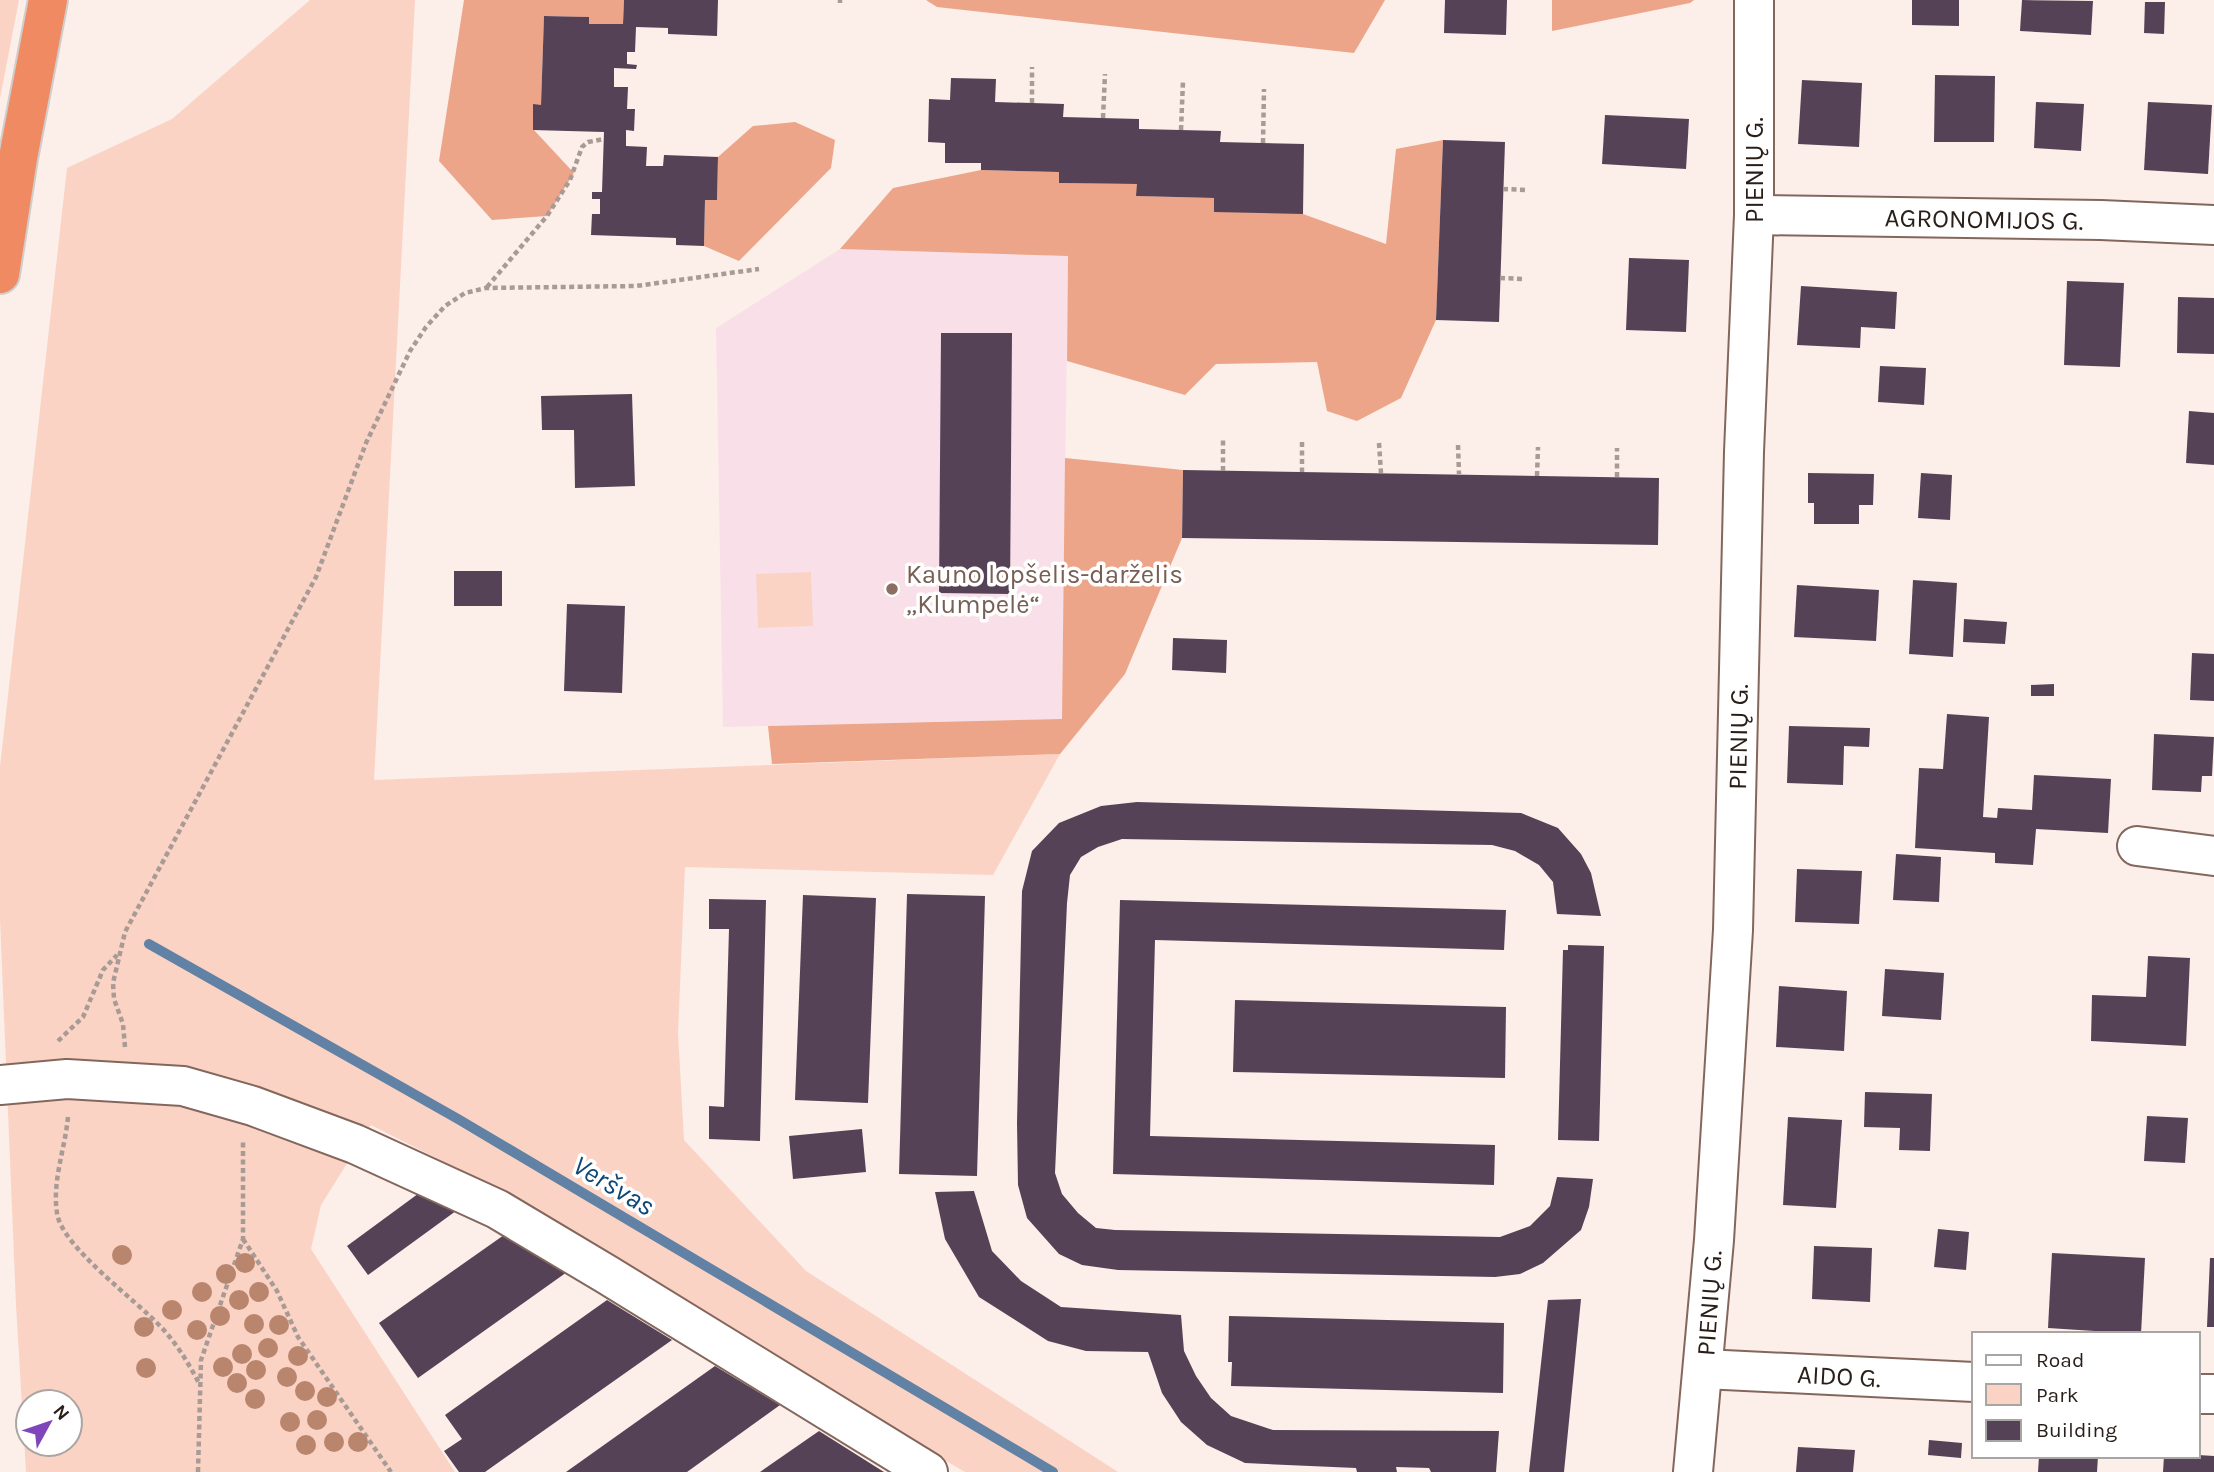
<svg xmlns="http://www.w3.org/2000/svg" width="2214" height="1472" font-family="Karla,sans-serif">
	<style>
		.education { fill: #f9e0e8 }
		.green { fill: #fbd3c5; fill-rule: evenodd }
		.forest { fill: #eda58a }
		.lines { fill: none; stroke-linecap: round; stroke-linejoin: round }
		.stream { stroke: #6182a4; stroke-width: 10 }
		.building { fill: #554256 }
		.minor-casing { stroke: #84675c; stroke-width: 42 }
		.highway-casing { stroke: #d0cecc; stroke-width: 42 }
		.path { stroke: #a89a95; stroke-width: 4.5; stroke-dasharray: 5 3.5; stroke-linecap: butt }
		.minor { stroke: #fff; stroke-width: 38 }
		.highway { stroke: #f08a62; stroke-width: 38 }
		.tree { fill: #b9866d }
		.education-dot { fill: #8d6e63; stroke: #fefffe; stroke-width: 2.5 }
		.labels { text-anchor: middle; stroke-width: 7; stroke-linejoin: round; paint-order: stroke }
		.street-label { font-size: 26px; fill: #2a1e19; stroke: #fefffe }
		.education-label { font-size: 26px; fill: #785e54; stroke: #fefffe; text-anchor: start }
		.water-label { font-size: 28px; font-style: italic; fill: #0d4777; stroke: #fefffe }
	</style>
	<rect width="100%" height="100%" fill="#fceee9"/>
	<path class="education" d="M840,249L1068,256L1062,719L723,727L716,328Z"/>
	<g class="green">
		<path d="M0,0H19L0,98Z"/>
		<path d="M310,0H415L374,780L1060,754L993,875L685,867L678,1033L684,1140L806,1271L1118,1472H965L713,1324L527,1204L371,1125L321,1205L311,1249L455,1472H26L16,1305L0,919V767L67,168L172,119ZM28,1402H70V1444H28Z"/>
		<path d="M811,572L813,626L758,628L756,574Z"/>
	</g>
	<g class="forest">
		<path d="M464,0H624L623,24H589L588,17L544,16L541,105H533V129L574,173L547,216L492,220L439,161Z"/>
		<path d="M926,0H1385L1354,53L937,7Z"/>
		<path d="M1552,0H1694L1690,3L1552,31Z"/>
		<path d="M795,122L835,140L831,168L739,261L704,246L705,200H717L718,157L753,126Z"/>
		<path d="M1443,140L1436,320L1401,398L1357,421L1327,411L1317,362L1216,364L1185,395L1067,361L1068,256L840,249L893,188L981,170L1059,172L1060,183L1137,184V196L1214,198L1303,214L1386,244L1396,149Z"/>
		<path d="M1065,458L1183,470L1182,538L1125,674L1060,754L772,764L768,726L1062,719Z"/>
	</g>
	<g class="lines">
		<path class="stream" d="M149,944L458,1119L1053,1472"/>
	</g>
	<g class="building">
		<path d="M624,0H718L717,36L668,34V28L636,27L635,52H627V64L637,65L636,69L614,68V87H628L627,109H635L634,131L626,130V146L647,147L646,166H663L664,155L718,157L717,200H705L704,246L676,245V238L591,235L592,214H600V199H592V192H602L604,132L533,130V104L541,105L544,16L589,17V24H623Z"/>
		<path d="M1445,0H1507L1506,35L1444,33Z"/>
		<path d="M1912,0H1959V26L1912,25Z"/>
		<path d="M2022,0L2093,1L2091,35L2020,31Z"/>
		<path d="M2145,2H2165L2164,34L2144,33Z"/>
		<path d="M1935,75L1995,76L1994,142H1934Z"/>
		<path d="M951,78L996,79L995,102L1064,104L1063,117L1139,119V129L1221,131L1220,142L1304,144L1303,214L1214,212V198L1136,196L1137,184L1059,183V172L981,170V163H945V143L928,142L929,99L950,100Z"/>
		<path d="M1802,80L1862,83L1859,147L1798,144Z"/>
		<path d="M2036,102L2084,104L2081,151L2034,148Z"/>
		<path d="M2148,102L2212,105L2208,174L2144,170Z"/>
		<path d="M1605,115L1689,119L1686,169L1602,164Z"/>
		<path d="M1443,140L1505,142L1499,322L1436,320Z"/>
		<path d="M1629,258L1689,260L1686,332L1626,330Z"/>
		<path d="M2067,281L2124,283L2120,367L2064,365Z"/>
		<path d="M1801,286L1897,292L1895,329L1861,327L1860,348L1797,345Z"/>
		<path d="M2178,297L2214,298V354L2177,353Z"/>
		<path d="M941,333H1012L1010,594L939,593Z"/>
		<path d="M1880,366L1926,368L1924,405L1878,402Z"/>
		<path d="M632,394L635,486L575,488L574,430H542L541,396Z"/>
		<path d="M2189,411L2214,413V465L2186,463Z"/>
		<path d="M1183,470L1659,478L1658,545L1182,538Z"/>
		<path d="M1808,473L1874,474L1873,505H1859V524H1814V503H1808Z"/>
		<path d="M1921,473L1952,475L1950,520L1918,518Z"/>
		<rect x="454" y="571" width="48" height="35"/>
		<path d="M1913,580L1957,583L1953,657L1909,654Z"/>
		<path d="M1797,585L1879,590L1876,641L1794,637Z"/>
		<path d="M567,604L625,606L622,693L564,691Z"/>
		<path d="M1964,619L2007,622L2005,644L1963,642Z"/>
		<path d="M1173,638L1227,640L1226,673L1172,670Z"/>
		<path d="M2192,653L2214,654V701L2190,700Z"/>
		<path d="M2054,684V696H2031V685Z"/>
		<path d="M1947,714L1989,717L1983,817L1997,818L1998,808L2032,810L2034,775L2111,779L2108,833L2036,829L2033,865L1995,863V853L1915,848L1919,768L1943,769Z"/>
		<path d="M1789,726L1870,728L1869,747L1844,746L1843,785L1787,783Z"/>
		<path d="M2154,734L2214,737L2212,776H2202L2201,792L2152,790Z"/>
		<path d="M1137,802L1521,813L1558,828L1581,854L1591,873L1601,916L1557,914L1553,882L1539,865L1515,851L1492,845L1122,839L1098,847L1081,857L1070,875L1067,903L1055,1173L1062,1194L1078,1213L1096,1228L1115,1230L1500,1237L1530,1226L1550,1206L1557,1177L1593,1179L1589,1207L1581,1230L1543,1263L1520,1274L1495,1277L1118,1270L1082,1265L1059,1254L1027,1218L1018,1185L1017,1123L1022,891L1032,851L1059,823L1101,806Z"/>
		<path d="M1896,854L1941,857L1939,902L1893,900Z"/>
		<path d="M1797,869L1862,871L1859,924L1795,922Z"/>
		<path d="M907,894L985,896L977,1176L899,1174Z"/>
		<path d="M803,895L876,898L868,1103L795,1100Z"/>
		<path d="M709,899L766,900L760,1141L709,1139V1106L724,1107L729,929H709Z"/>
		<path d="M1120,900L1506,910L1504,950L1155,940L1150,1136L1495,1145L1494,1185L1113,1174Z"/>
		<path d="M1568,945L1604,946L1599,1141L1558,1140L1563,950H1568Z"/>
		<path d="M2148,956L2190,958L2186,1046L2091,1041L2092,995L2146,997Z"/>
		<path d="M1885,969L1944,973L1941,1020L1882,1016Z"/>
		<path d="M1779,986L1847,991L1844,1051L1776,1047Z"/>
		<path d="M1235,1000L1506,1007L1505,1078L1233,1072Z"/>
		<path d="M1865,1092L1932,1094L1930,1151L1899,1150L1900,1128L1864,1127Z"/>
		<path d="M2147,1116L2188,1118L2185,1163L2144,1161Z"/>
		<path d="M1788,1117L1842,1120L1836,1208L1783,1205Z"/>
		<path d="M862,1129L866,1172L793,1179L789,1136Z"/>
		<path d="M426,1188L460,1208L368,1275L347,1246Z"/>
		<path d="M974,1191L992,1251L1021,1281L1061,1307L1181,1315L1184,1351L1196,1376L1211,1398L1231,1416L1273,1430L1499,1431L1496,1472H1431L1429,1468L1396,1467L1397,1472H1357L1356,1468L1245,1463L1207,1445L1181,1422L1162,1393L1148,1352L1086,1351L1048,1341L979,1297L945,1239L935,1192Z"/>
		<path d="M1938,1229L1969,1232L1966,1270L1934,1267Z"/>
		<path d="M504,1235L567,1272L418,1378L379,1323Z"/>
		<path d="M1814,1246L1872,1248L1870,1302L1812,1299Z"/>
		<path d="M2052,1253L2145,1258L2141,1334L2048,1328Z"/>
		<path d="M2210,1258H2214V1327H2207Z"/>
		<path d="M1581,1299L1564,1472H1529L1548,1300Z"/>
		<path d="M607,1300L672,1340L485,1472H459L444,1451L462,1439L445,1415Z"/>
		<path d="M1229,1316L1504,1323L1503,1393L1231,1386L1232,1362H1228Z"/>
		<path d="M715,1366L780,1405L687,1472H566Z"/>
		<path d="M819,1431L884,1472H760Z"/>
		<path d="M1929,1440L1962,1443L1961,1458L1928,1455Z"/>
		<path d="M1798,1447L1855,1450L1853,1472H1796Z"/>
		<path d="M2198,1455L2214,1456V1472H2163L2164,1456Z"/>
		<path d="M2039,1456H2098L2097,1472H2038Z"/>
	</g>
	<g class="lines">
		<g class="minor-casing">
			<g id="minor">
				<path d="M1754,215L2101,220L2214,225"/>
				<path d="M2137,846L2214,856"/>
				<path d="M0,1085L67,1079L183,1086L253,1106L355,1144L497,1209L606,1274L928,1472"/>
				<path d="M1704,1369L1974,1382"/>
				<path d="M2198,1394H2214"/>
				<path d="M1693,1472L1714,1240L1733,930L1744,452L1754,215V0"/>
			</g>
		</g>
		<g class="highway-casing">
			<path id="highway" d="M0,274L18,158L48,0"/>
		</g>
		<g class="path">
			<path d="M840,3V0"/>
			<path d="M1032,103V67"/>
			<path d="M1103,118L1105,74"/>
			<path d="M1181,130L1183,81"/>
			<path d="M1263,143L1264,89"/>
			<path d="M1503,189L1526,190"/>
			<path d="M1500,278L1523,279"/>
			<path d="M487,287L547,216L570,180L582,147L588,142L604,139"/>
			<path d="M1302,442V472"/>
			<path d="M1379,443L1381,473"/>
			<path d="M1458,445L1459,474"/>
			<path d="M1223,471V440"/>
			<path d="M1537,476L1538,447"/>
			<path d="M1617,477V448"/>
			<path d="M58,1041L83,1017L103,970L117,955"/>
			<path d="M125,1047L123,1024L114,999L113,983L125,932L316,577L366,443L410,351L426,327L445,306L465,293L486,288L636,286L759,269"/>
			<path d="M68,1117C65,1149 52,1181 57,1213C61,1246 137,1301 161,1327C177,1344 189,1364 200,1385"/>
			<path d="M243,1239L277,1291L298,1337L391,1472"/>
			<path d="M198,1472L201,1360L243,1239V1141"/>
		</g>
		<use href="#minor" class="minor"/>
		<use href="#highway" class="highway"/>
	</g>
	<g class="tree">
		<circle cx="122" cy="1255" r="10"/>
		<circle cx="245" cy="1263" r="10"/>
		<circle cx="226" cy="1274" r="10"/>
		<circle cx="202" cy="1292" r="10"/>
		<circle cx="259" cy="1292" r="10"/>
		<circle cx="239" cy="1300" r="10"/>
		<circle cx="172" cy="1310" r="10"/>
		<circle cx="220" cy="1316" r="10"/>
		<circle cx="254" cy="1324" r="10"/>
		<circle cx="279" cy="1325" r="10"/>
		<circle cx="144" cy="1327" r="10"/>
		<circle cx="197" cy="1330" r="10"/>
		<circle cx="268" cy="1348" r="10"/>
		<circle cx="242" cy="1354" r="10"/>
		<circle cx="298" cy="1356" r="10"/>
		<circle cx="223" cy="1367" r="10"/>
		<circle cx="146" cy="1368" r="10"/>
		<circle cx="256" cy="1370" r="10"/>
		<circle cx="287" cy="1377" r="10"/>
		<circle cx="237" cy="1383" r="10"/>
		<circle cx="305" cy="1391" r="10"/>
		<circle cx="327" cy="1397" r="10"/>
		<circle cx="255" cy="1399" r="10"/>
		<circle cx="317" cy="1420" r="10"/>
		<circle cx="290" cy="1422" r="10"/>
		<circle cx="334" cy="1442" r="10"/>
		<circle cx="358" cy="1442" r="10"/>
		<circle cx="306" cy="1445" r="10"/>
	</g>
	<circle class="education-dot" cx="892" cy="589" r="7"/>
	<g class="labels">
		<g class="street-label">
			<text transform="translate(1754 170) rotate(-90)" y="9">PIENIŲ G.</text>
			<text transform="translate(1984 219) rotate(1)" y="9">AGRONOMIJOS G.</text>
			<text transform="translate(1738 737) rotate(-89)" y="9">PIENIŲ G.</text>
			<text transform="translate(1709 1303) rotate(-86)" y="9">PIENIŲ G.</text>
			<text transform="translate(1839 1376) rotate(3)" y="9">AIDO G.</text>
		</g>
		<g class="education-label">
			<text x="906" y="583">Kauno lopšelis-darželis<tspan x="906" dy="30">„Klumpelė“</tspan></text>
		</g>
		<g class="water-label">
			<text transform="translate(614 1185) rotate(31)" y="10">Veršvas</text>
		</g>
	</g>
	<rect x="1972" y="1332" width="228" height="126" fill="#fefffe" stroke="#a9a5a2" stroke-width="2"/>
	<rect x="1986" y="1355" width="35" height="10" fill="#ffffff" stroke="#a9a5a2" stroke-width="2"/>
	<text x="2036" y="1367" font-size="21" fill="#2a1e19">Road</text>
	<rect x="1986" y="1384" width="35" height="21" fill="#fbd3c5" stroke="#a9a5a2" stroke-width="2"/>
	<text x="2036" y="1402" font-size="21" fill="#2a1e19">Park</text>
	<rect x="1986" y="1420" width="35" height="21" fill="#554256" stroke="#a9a5a2" stroke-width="2"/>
	<text x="2036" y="1437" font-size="21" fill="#2a1e19">Building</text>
	<g transform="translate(49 1423) rotate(50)"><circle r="33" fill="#fefffe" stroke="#a9a5a2" stroke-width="2"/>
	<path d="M0-5L12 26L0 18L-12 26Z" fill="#7f46bc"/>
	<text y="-10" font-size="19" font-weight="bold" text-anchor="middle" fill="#2a1e19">N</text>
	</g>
</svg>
